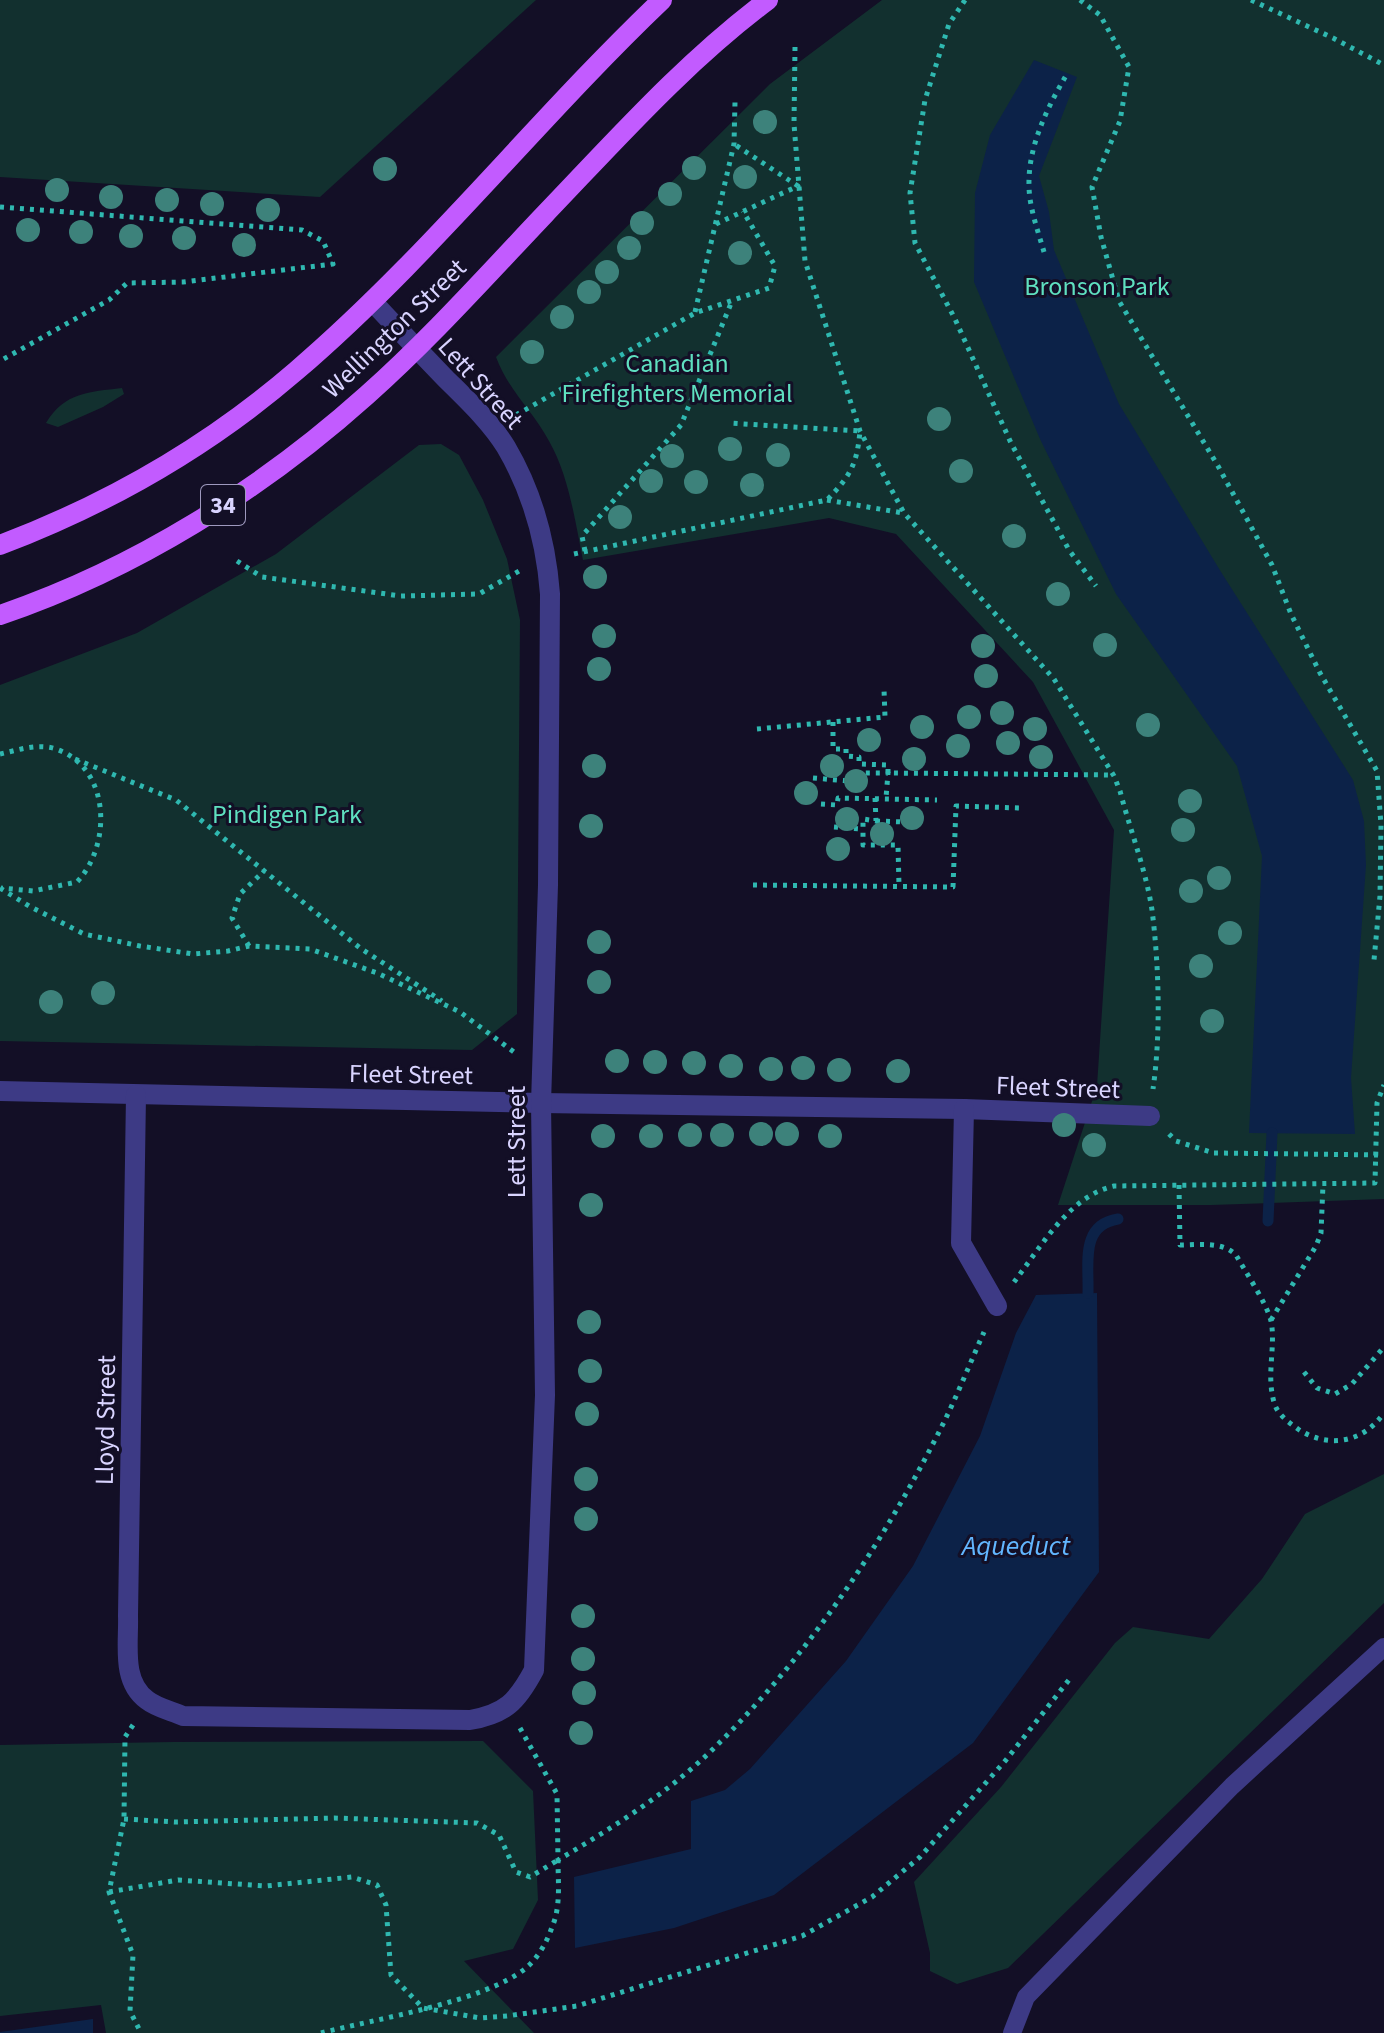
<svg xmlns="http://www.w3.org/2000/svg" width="1384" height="2033" font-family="'Source Sans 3',sans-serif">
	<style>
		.green { fill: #12302f }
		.water { fill: #0c2248 }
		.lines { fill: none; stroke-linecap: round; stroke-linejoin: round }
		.stream { stroke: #0c2248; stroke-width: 11 }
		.path { stroke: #2fb8b0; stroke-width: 5; stroke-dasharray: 4 6; stroke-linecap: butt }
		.service { stroke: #3d3a85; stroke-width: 18 }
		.pedestrian { stroke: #3d3a85; stroke-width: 20 }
		.minor { stroke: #3d3a85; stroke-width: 20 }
		.primary { stroke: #c25bff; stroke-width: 20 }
		.path-bridge { stroke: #2fb8b0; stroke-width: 5; stroke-dasharray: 4 6; stroke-linecap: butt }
		.tree { fill: #3d827b }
		.labels { text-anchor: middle; stroke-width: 6; stroke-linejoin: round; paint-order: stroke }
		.shield { fill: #130f26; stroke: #9e99be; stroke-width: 2 }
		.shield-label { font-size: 24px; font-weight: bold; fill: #d9d4ff }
		.park-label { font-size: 26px; fill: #5fe0c0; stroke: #130f26 }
		.street-label { font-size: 26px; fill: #d9d4ff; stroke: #130f26 }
		.water-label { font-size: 28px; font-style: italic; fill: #62b6ff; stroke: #130f26 }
	</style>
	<rect width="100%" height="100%" fill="#130f26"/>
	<g class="green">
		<path d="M0,0H536L320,197L0,177Z"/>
		<path d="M882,0H1384V1199L1211,1205H1058L1097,1086L1114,830L1033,682L896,534L829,518L583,560C575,521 569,476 549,441C533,411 508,390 496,357L515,338L770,84Z"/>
		<path d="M122,388L124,394L103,407L58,427L46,423C65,392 89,392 122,388Z"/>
		<path d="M441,444L459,455L483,500L507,559L520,620L517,1014L472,1050L0,1041V685L137,633L276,554L419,445Z"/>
		<path d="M1384,1474V1603L1008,1968L957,1984L930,1971V1953L914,1882L1001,1787L1115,1643L1133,1627L1209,1639L1262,1579L1305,1514Z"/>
		<path d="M483,1741L533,1791L538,1900L513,1949L464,1961L534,2033H106L101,2005L0,2016V1745L173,1742Z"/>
	</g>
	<g class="water">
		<path d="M1034,60L1077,77L1039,176L1049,212L1054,250L1119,404L1221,572L1353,780L1364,821L1366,865L1351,1078L1355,1134L1249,1133L1262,856L1237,766L1116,594L1040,439L974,282L975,193L990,135Z"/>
		<path d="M1097,1293L1099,1572L973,1743L774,1895L674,1928L575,1948L574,1877L691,1849V1801L725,1790L750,1769L846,1661L913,1566L980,1436L1016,1333L1036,1295Z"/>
		<path d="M93,2019V2033H0V2032Z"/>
	</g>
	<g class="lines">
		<g class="stream">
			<path d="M1268,1221L1272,1133"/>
			<path d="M1088,1293C1089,1263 1080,1225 1118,1219"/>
		</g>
		<g class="path">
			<path d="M965,0L949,24L925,100L910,193L915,243L955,319L1011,443L1069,550L1096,586"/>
			<path d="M1080,0L1100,15L1129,67L1120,121L1092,187L1101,237L1119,301L1218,466L1272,565L1291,614L1320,673L1377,771L1381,825L1380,896L1374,960"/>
			<path d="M1251,0L1333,38L1384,65"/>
			<path d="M795,47L794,124L805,261L860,431L904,513L1054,679L1114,776L1120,791C1130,830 1146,870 1152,910C1159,965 1161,1034 1153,1089"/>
			<path d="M0,207L302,230L323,241L333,264L183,282L127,283L109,300L0,361"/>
			<path d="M716,224L798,186L734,144"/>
			<path d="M1044,252C1038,231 1029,207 1029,185C1028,146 1048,106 1067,74"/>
			<path d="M695,312L734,144L735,102"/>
			<path d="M516,415L695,313L769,288L775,266L743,211"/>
			<path d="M827,500L903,513"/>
			<path d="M585,551L582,536L681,425L732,301"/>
			<path d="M574,554L827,500C850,476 857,465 860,431L728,423"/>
			<path d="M237,561L262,577L401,596L479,594L519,571"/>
			<path d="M833,722V749H846V756L859,757V764L888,765V773L1113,775"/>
			<path d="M757,729L885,717L884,689"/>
			<path d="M0,754C18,750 38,743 56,749C111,768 112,845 77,882L33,891L1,888"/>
			<path d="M75,759L176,800L360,948L442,1001"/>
			<path d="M813,778L849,781L850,773H888L886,798"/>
			<path d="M875,798L876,821L863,819V845H898L899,886"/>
			<path d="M821,804L837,805L838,798L937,800"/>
			<path d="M876,821L904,822"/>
			<path d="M834,827L862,829"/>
			<path d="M753,885L953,887L956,806L1020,808"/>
			<path d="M0,888L29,906L84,934L140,946L193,954L228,951L249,946L310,949L377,973L460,1012L514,1052"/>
			<path d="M249,946L232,918L240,894L264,871"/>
			<path d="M1169,1134L1176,1141L1214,1153"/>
			<path d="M1179,1185L1180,1245C1199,1245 1222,1241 1236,1255C1245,1271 1267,1304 1271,1321C1276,1346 1266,1375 1274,1402C1277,1414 1287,1421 1298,1429C1328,1449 1363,1443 1384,1413"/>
			<path d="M1014,1282C1041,1247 1069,1196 1114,1186L1375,1183L1377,1103L1384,1085"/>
			<path d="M1271,1320L1316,1246L1321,1233L1323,1184"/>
			<path d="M1304,1372L1317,1388L1335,1394L1352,1384L1384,1347"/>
			<path d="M133,1725L125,1737L124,1819L109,1892L133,1955L130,2011L141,2033"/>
			<path d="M520,1728L557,1794L558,1860C612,1828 665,1795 711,1751C808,1657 885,1541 945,1420C959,1391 971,1361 984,1332"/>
			<path d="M124,1819L176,1822L334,1818L477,1823L499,1835L516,1872L530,1877L558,1860"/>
			<path d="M109,1892L178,1880L266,1886L352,1877L377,1885L386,1905L391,1975L423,2008L480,2018L507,2016L577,2006L802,1936L872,1897L920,1857L1006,1760L1072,1676"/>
			<path d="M321,2033C375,2019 484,2002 526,1968C538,1958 547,1942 552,1927C561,1907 558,1882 558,1860"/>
		</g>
		<path class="service" d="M1012,2033L1026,1997L1232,1786L1384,1647"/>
		<g class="pedestrian">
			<path d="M541,1103L964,1109L1150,1116"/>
			<path d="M964,1109L961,1243L997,1306"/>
		</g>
		<g class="minor">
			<path d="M0,1091L541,1103"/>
			<path d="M136,1095L128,1616C129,1644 121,1681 147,1700C157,1708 172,1711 183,1716L470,1720C505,1714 517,1702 534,1670L545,1395L541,1103L548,885L550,594C546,541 533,493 506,447C490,421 466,399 445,378C420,352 396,327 372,301"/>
		</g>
		<g class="primary">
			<path d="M0,545C108,504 209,446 296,371C428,258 536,120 662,0"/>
			<path d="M0,615C135,569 261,490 367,395C430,339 487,275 545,214C616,140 685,62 768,0"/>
		</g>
		<path class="path-bridge" d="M1214,1153L1384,1155"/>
	</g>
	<g class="tree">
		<circle cx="765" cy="122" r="12"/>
		<circle cx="694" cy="168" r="12"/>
		<circle cx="385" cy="169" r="12"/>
		<circle cx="745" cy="177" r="12"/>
		<circle cx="57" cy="190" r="12"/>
		<circle cx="670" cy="194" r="12"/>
		<circle cx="111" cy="197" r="12"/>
		<circle cx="167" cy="200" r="12"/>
		<circle cx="212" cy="204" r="12"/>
		<circle cx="268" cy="210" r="12"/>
		<circle cx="642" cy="223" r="12"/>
		<circle cx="28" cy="230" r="12"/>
		<circle cx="81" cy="232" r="12"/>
		<circle cx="131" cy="236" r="12"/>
		<circle cx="184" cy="238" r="12"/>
		<circle cx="244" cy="245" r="12"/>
		<circle cx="629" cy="248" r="12"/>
		<circle cx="740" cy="253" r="12"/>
		<circle cx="607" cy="272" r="12"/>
		<circle cx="589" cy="292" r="12"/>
		<circle cx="562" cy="317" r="12"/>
		<circle cx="532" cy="352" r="12"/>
		<circle cx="939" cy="419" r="12"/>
		<circle cx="730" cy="449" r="12"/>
		<circle cx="778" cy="455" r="12"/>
		<circle cx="672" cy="456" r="12"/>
		<circle cx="961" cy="471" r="12"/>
		<circle cx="651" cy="481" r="12"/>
		<circle cx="696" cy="482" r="12"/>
		<circle cx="752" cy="485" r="12"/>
		<circle cx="620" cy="517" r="12"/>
		<circle cx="1014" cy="536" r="12"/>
		<circle cx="595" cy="577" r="12"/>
		<circle cx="1058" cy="594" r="12"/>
		<circle cx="604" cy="636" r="12"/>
		<circle cx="1105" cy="645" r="12"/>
		<circle cx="983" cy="646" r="12"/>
		<circle cx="599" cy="669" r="12"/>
		<circle cx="986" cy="676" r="12"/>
		<circle cx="1002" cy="713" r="12"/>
		<circle cx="969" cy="717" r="12"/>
		<circle cx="1148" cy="725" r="12"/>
		<circle cx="922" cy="727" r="12"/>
		<circle cx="1035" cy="729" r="12"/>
		<circle cx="869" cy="740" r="12"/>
		<circle cx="1008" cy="743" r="12"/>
		<circle cx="958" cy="746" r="12"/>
		<circle cx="1041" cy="757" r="12"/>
		<circle cx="914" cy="759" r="12"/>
		<circle cx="594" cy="766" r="12"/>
		<circle cx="832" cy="766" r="12"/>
		<circle cx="856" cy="781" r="12"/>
		<circle cx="806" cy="793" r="12"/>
		<circle cx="1190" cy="801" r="12"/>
		<circle cx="912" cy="818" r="12"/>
		<circle cx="847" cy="819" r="12"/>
		<circle cx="591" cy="826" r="12"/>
		<circle cx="1183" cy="830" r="12"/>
		<circle cx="882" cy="834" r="12"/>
		<circle cx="838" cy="849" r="12"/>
		<circle cx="1219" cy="878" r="12"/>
		<circle cx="1191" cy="891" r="12"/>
		<circle cx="1230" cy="933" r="12"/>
		<circle cx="599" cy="942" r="12"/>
		<circle cx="1201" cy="966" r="12"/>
		<circle cx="599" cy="982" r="12"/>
		<circle cx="103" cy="993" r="12"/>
		<circle cx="51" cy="1002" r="12"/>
		<circle cx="1212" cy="1021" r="12"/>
		<circle cx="617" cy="1061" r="12"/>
		<circle cx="655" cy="1062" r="12"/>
		<circle cx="694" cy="1063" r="12"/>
		<circle cx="731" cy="1066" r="12"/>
		<circle cx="803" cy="1068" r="12"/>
		<circle cx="771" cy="1069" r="12"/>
		<circle cx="839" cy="1070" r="12"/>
		<circle cx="898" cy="1071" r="12"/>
		<circle cx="1064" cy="1125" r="12"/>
		<circle cx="761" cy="1134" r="12"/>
		<circle cx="787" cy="1134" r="12"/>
		<circle cx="690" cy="1135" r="12"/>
		<circle cx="722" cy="1135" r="12"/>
		<circle cx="603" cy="1136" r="12"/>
		<circle cx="651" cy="1136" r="12"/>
		<circle cx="830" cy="1136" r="12"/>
		<circle cx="1094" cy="1145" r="12"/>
		<circle cx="591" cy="1205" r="12"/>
		<circle cx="589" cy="1322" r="12"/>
		<circle cx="590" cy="1371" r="12"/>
		<circle cx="587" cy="1414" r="12"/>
		<circle cx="586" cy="1479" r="12"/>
		<circle cx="586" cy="1519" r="12"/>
		<circle cx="583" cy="1616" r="12"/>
		<circle cx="583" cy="1659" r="12"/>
		<circle cx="584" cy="1693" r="12"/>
		<circle cx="581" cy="1733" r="12"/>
	</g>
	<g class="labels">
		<rect class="shield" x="201" y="485" width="44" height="40" rx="6"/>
		<g class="shield-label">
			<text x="223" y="513">34</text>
		</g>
		<g class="park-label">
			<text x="1097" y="295">Bronson Park</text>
			<text x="677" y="372">Canadian<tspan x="677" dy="30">Firefighters Memorial</tspan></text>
			<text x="287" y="823">Pindigen Park</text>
		</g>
		<g class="street-label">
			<text transform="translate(394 328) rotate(-44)" y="9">Wellington Street</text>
			<text transform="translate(481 383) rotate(48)" y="9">Lett Street</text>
			<text transform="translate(411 1074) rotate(1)" y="9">Fleet Street</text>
			<text transform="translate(1058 1087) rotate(2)" y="9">Fleet Street</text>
			<text transform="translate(516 1142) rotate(-90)" y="9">Lett Street</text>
			<text transform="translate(105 1420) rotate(-89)" y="9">Lloyd Street</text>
		</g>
		<g class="water-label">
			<text x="1016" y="1555">Aqueduct</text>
		</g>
	</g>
</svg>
